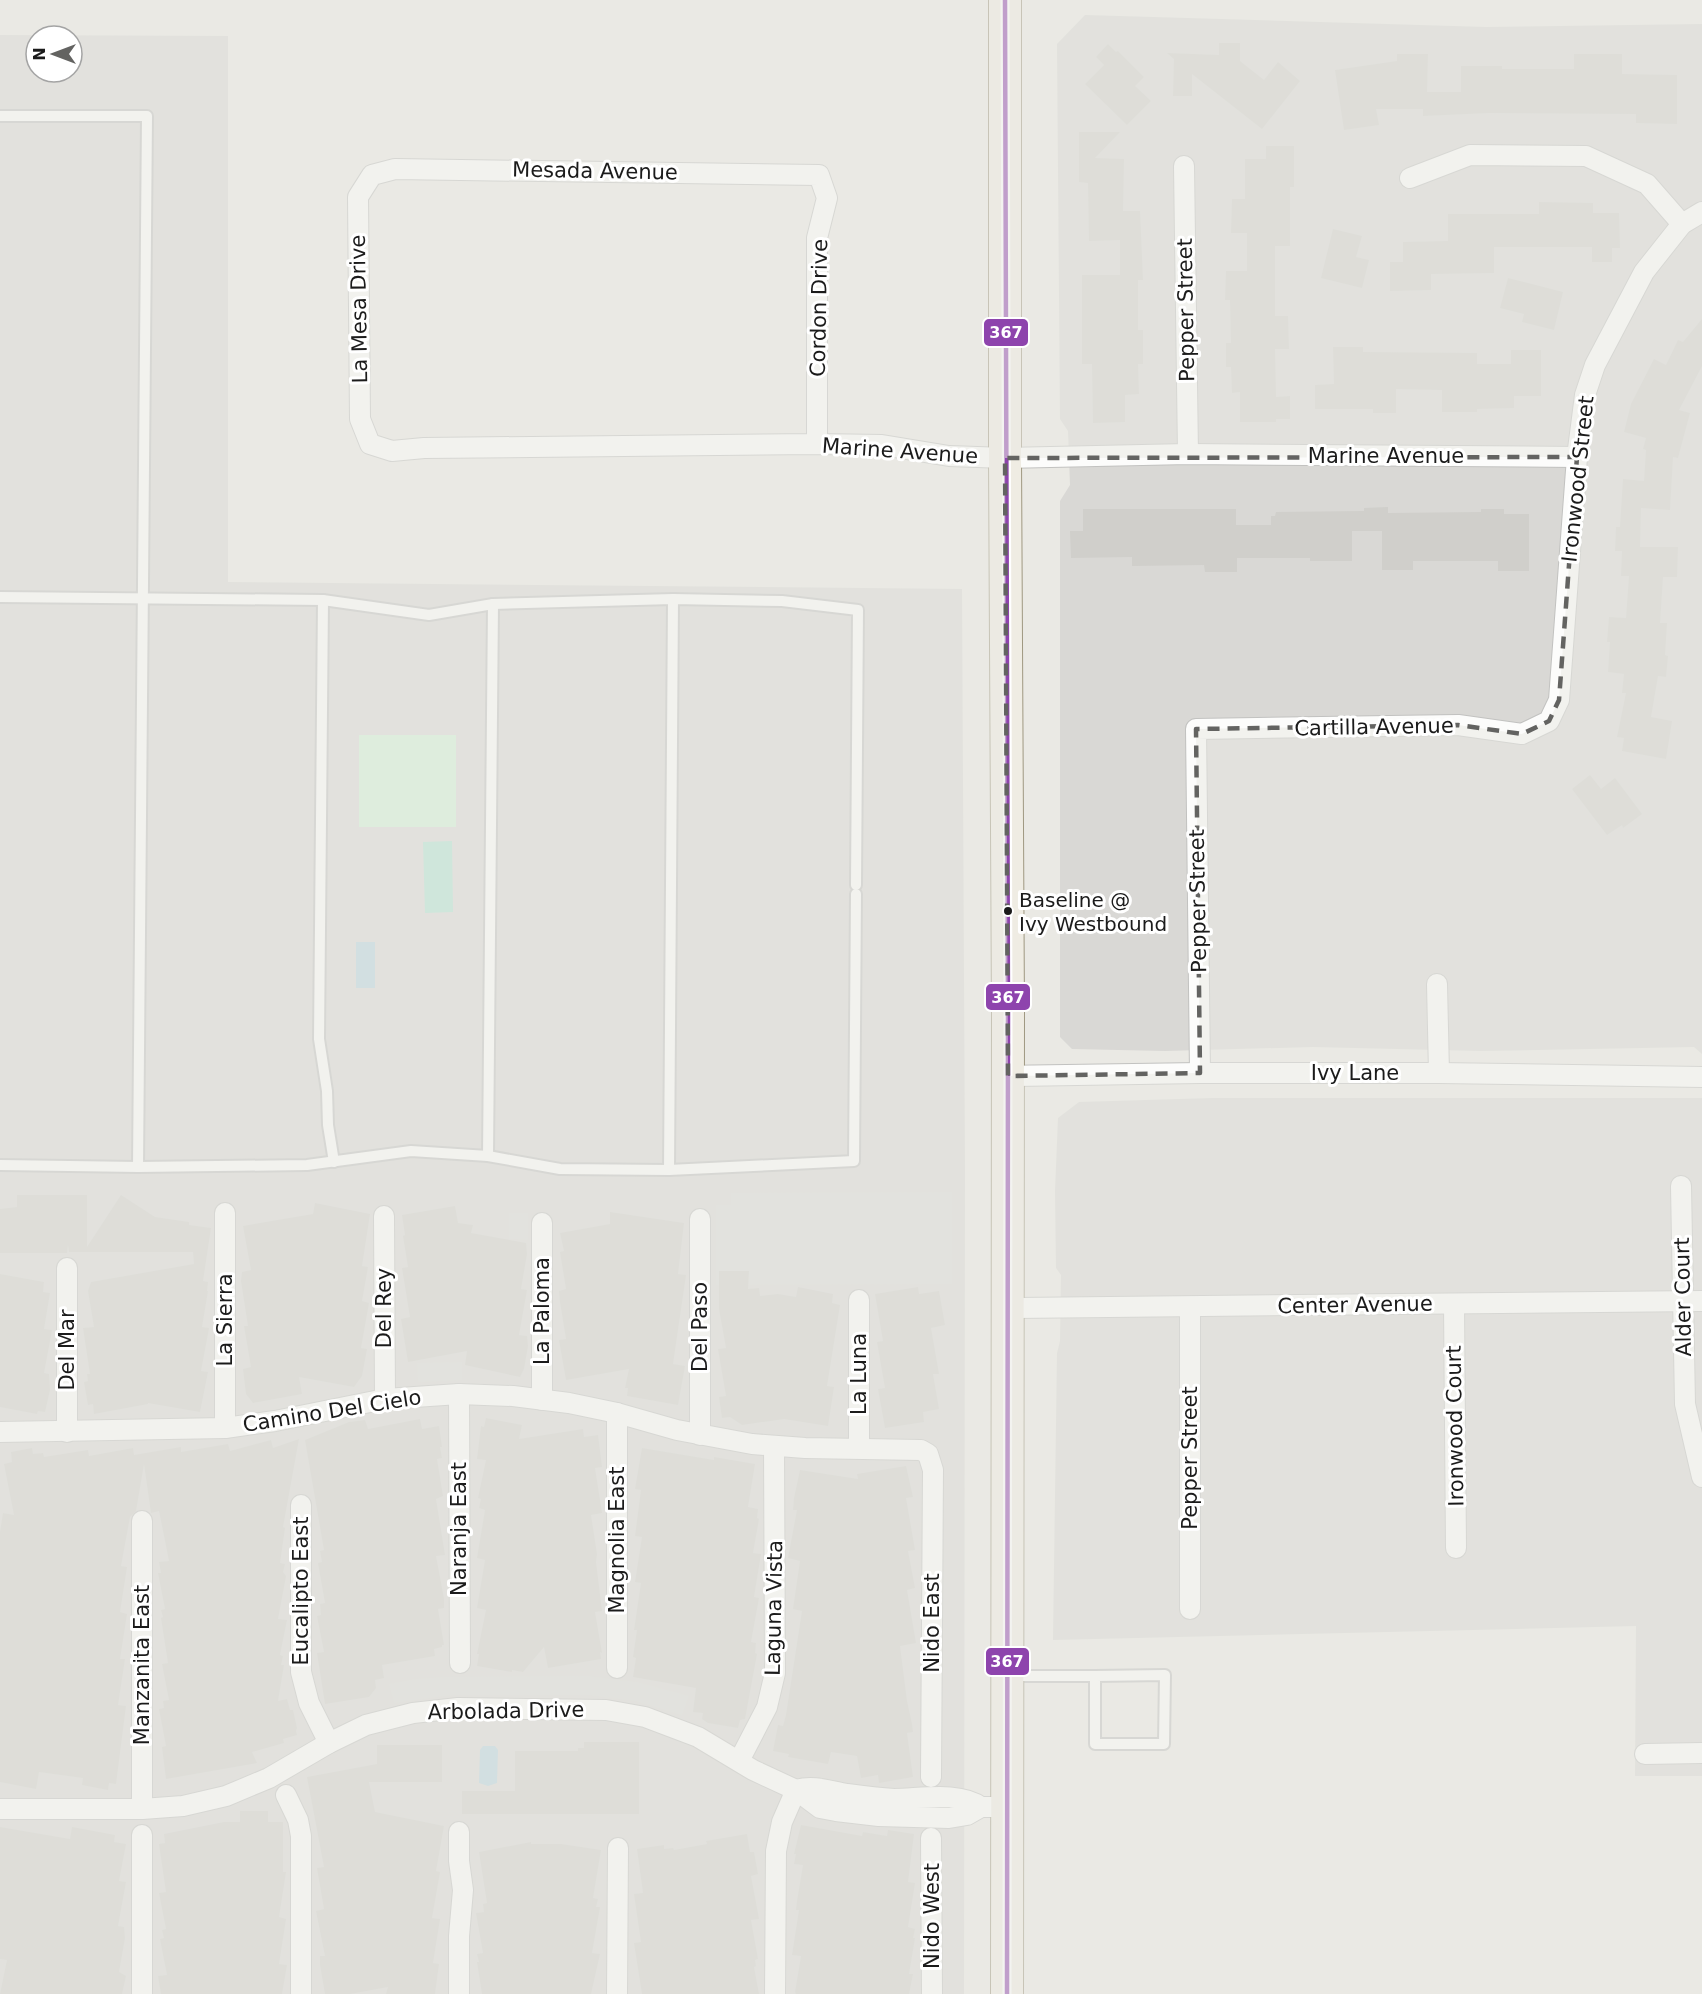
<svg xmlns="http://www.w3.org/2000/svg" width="1702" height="1994" font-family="'DejaVu Sans',sans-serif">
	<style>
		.residential { fill: #d9d8d5; fill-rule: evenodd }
		.park { fill: #d1f1d4 }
		.pitch { fill: #afe2d1 }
		.parking { fill: #dadad7 }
		.water { fill: #b7d2de }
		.building { fill: #d0cfcb }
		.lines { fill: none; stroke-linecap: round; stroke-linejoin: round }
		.service-casing { stroke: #c2c2c0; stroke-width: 14 }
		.minor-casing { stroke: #c2c2c0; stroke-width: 22 }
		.primary-casing { stroke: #9f9881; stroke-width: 34 }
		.service { stroke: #fcfcfb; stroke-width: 10 }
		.minor { stroke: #fcfcfb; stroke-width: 20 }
		.primary { stroke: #efece3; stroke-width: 32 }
		.bus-1-casing { stroke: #fff; stroke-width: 9 }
		.bus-1 { stroke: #8e44ad; stroke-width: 4.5 }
		.marked { fill: none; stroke: #636361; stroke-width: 4.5; stroke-dasharray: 12 8; stroke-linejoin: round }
		.bus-dot { fill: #1b1b1b; stroke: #fff; stroke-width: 2 }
		.labels { text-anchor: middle; stroke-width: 6; stroke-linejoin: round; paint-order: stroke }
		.bus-label { font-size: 20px; fill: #1b1b1b; stroke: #fff; text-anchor: start }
		.street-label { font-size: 21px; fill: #1b1b1b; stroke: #fff }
		.line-badge { stroke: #fff; stroke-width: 2 }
		.badge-label { font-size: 16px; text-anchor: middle; font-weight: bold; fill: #fff }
	</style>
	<rect width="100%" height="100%" fill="#eae9e4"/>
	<g class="residential">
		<path d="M1085,15L1486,27L1702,24V1054L1694,1047L1481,1051L1313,1047L1165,1051L1072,1049L1060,1037V501L1070,485L1068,431L1060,419L1057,44Z"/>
		<path d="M0,35L228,36V582L962,589L965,1170L964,1994H0ZM36,36H72V72H36Z"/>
		<path d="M1213,1098H1702V1776H1635L1636,1626L1053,1640L1057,1353L1060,1341L1061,1275L1056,1268L1055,1191L1058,1118L1079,1102Z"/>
	</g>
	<rect class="park" x="359" y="735" width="97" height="92"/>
	<path class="pitch" d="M452,841L453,912L425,913L423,842Z"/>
	<g class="parking">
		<path d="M952,1192V1284L716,1285V1205H731V1193Z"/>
		<path d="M509,1213H528V1240L509,1239Z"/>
		<path d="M462,1362V1380L418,1382L417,1363Z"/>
		<path d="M587,1676L637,1682L689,1696L682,1715L635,1701L588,1695H452L394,1703L389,1684L416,1679L446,1677Z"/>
	</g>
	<g class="water">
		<rect x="356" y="942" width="19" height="46"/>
		<path d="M483,1746H495L498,1750L497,1783L488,1786L479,1783L480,1750Z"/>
	</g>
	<g class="building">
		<path d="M1219,43H1240V61L1264,80L1278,62L1300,81L1262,129L1192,74V96H1173L1174,59L1167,53L1219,55Z"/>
		<path d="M1108,44L1116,52L1118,51L1144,77L1135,86L1151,101L1127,125L1085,84L1104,65L1096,57Z"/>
		<path d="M1397,54H1428L1427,92H1461V66H1502V69H1574V54H1622V74L1677,75V124L1636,123V114L1489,113L1423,116V109H1376L1379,125L1344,130L1335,70L1397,61Z"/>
		<path d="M1079,132H1120L1095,158L1124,159L1123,211H1140L1143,280H1138V330H1143V364H1138L1139,394L1125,395V422L1093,423L1092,364H1082V275H1120V240L1089,241L1088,183L1079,182Z"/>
		<path d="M1266,146H1294V187H1290V246H1275V316H1288L1289,349H1275L1276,397L1290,396V419H1276V422H1240V392L1232,393L1231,367H1226V343H1231L1230,300H1225L1226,271H1247V233H1231L1232,199H1245V159H1266Z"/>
		<path d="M1539,202L1593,203V213H1619L1620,248H1612V262H1592V247H1494V273L1431,274V290L1390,291V262H1403V242L1448,241V214H1539Z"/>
		<path d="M1333,229L1362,236L1356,257L1369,260L1362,288L1321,278Z"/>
		<path d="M1508,278L1563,292L1554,330L1522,322L1524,314L1500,308Z"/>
		<path d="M1702,319V366L1679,410L1690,413L1678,458L1673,457L1670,510L1641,508L1640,547H1678L1677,577H1663L1660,623H1667L1665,655L1668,656L1666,677L1658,676L1651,717L1672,721L1666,759L1622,751L1624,738L1617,737L1626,693H1622L1624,674L1608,672L1610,642H1607L1609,617L1626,618L1629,576H1621L1622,551H1615L1616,527H1620L1623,479L1644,481L1646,450L1643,449L1646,438L1624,432L1631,404L1654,359L1666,365L1678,340L1683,342Z"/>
		<path d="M1333,347H1363V352L1477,353V364H1511V350H1541V396H1514V408L1477,409V412H1442V390L1396,389V413H1373V409H1315V385L1334,384Z"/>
		<path d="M1388,507V513L1481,512V509H1504V514H1529V571H1498V561H1413V570H1382V531H1352V561H1310V558H1237V572H1205L1204,565L1132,566V557L1071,558L1070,531H1083V509H1236V525H1271V516H1275L1276,512L1364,511V508Z"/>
		<path d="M1590,775L1601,789L1615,778L1642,814L1623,828L1622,825L1607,835L1572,789Z"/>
		<path d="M17,1195H87V1247L121,1195L155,1217L189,1222V1225L211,1228L203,1281L208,1282L207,1291H208L202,1327L209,1328L201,1371L208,1372L200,1412L148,1403V1404L94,1414L93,1404L88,1405L84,1382L88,1381L87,1374H90L83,1328L94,1327L88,1291L91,1282L194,1264L193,1252H69L68,1245L67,1253H0V1209L17,1207Z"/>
		<path d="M315,1203L370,1214L362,1266L368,1267L362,1301L369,1303L361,1348L367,1349L362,1376L354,1387L299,1377L302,1394L253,1403L246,1394L243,1369L251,1367L244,1326H248L241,1281L242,1272L251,1270L243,1226L313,1214Z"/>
		<path d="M455,1206L458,1223L473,1225L471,1233L526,1243L527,1254L521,1289L527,1290L519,1335L527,1336L528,1346L524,1369L520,1377L465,1365L467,1351L408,1362L401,1319L410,1317L402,1268L408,1267L403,1236L405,1235L402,1215Z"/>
		<path d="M610,1212L684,1223L678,1274L686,1275L673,1364L685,1366L678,1405L627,1396L628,1388H625L629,1369L566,1380L559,1340L566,1339L560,1302L559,1291L566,1289L560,1252L564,1251L560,1233L610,1224Z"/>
		<path d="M719,1271H749L748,1289L759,1288L760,1296L778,1294L796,1297L798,1287L833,1294L832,1303L840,1305L827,1386L834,1387L828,1426L784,1419L742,1425L730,1417L722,1418L719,1397L726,1396L718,1349L726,1348L719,1309Z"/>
		<path d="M0,1274L44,1282L43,1292L50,1293L44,1329L52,1330L44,1373L49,1374L50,1390L45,1412L38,1411L37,1414L0,1407Z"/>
		<path d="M918,1287L919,1294L939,1291L945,1325L931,1328L939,1374H933L939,1409L923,1412L924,1422L885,1428L878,1389L885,1388L877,1342L883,1341L875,1294Z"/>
		<path d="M486,1418L522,1425L519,1439L583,1429L584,1437L598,1435L602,1467L595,1468L602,1513L591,1515L597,1554L596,1562L602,1611L595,1612L602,1653L600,1652L601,1659L548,1668L544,1647L523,1672L512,1670V1672L477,1666L479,1654H477L486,1610L477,1608L485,1560L477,1558L485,1510L479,1508L481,1499L478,1498L486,1460L477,1459L481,1426L484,1427Z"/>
		<path d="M420,1419L422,1429L439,1426L442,1447H440L442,1458L437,1459L443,1496L436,1499L445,1555L436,1556L444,1599V1608L438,1609L444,1645H442V1647L434,1649L435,1656L382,1665L384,1678L375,1680L376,1688L369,1697L325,1704L317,1653L324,1652L317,1616L321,1615L320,1604L325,1603L318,1563L322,1562L320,1551L324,1550L305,1440L349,1422L365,1420L368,1429Z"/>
		<path d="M299,1439L283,1527L285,1528L280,1563L285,1564L283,1572L286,1576L278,1619L287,1620L280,1655L283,1656L281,1665H284L278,1701L287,1699L290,1710H293L297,1728L296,1731L297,1735L283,1739L284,1743L252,1752L257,1763L166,1779L162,1747L166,1746L159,1709L164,1708L163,1701L169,1700L162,1664L168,1663L161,1618L163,1617L161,1610L165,1609L158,1573H161L159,1562L169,1561L159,1511L151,1513L144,1464L136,1511L130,1517L121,1566L127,1567L120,1612L127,1614L120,1659H125L118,1705L126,1706L116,1784L109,1783L108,1790L82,1785L83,1778L39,1772L36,1789L0,1782V1532L3,1513L14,1515L4,1464L12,1462L11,1452L32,1448L33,1454L43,1453L44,1457L88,1450L89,1456L133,1448L134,1455L181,1447V1452L228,1444L230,1451L271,1440L273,1448Z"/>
		<path d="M642,1448L714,1460V1457L755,1464L748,1507L758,1509L757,1518L759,1519L753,1553L761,1554L754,1597L759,1598L751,1642L756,1643L755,1653L757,1654L745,1719L740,1720L738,1728L708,1723L702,1719L703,1713L693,1712L696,1688L633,1677L636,1658L633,1657L637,1630H634L641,1583L635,1582L642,1537L635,1536L641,1490L635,1489Z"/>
		<path d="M906,1466L913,1497L906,1498L915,1550L908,1551L915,1588L907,1590L916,1643L900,1646L907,1701L912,1724L913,1732L907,1733L913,1777L879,1783L878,1775L861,1778L857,1756L831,1752L828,1764L788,1757L789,1754L773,1751L778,1725L783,1726L786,1715L802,1611L793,1609L800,1561L788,1558L797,1510H793L794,1498L800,1470L858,1479L857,1474Z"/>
		<path d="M584,1742H639V1814H462V1791H515V1751H578V1748H584Z"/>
		<path d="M377,1745H442V1782H369L375,1812L444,1826L436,1871L440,1872L432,1918L440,1919L433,1963L439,1964L435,1994H386L388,1987L350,1994H325L320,1965V1956H325L316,1911L324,1909L317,1868L324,1867L307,1777L377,1764Z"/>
		<path d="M240,1811H268V1822H283V1872H286L279,1917L286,1919L279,1964L287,1965L282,1994H161L158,1976L167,1975L160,1939L164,1938L162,1930L166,1929L159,1893L166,1892L159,1844L165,1843L164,1834L224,1822H240Z"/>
		<path d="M801,1825L862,1836L863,1832L887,1836L888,1830L914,1834L908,1882L915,1883L908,1927L915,1929L913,1938H915L909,1974H913L909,1994H796L795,1992L801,1956L792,1955L799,1910H796L797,1901L803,1865L794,1864L796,1854H794Z"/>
		<path d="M0,1827L70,1839L72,1827L115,1835L114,1842L126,1844L119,1881L126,1882L118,1926L124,1927L125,1938L119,1972L126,1976L122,1994H0L7,1960L0,1959Z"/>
		<path d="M747,1834L750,1852H754L758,1874L751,1876L759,1919L751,1920L758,1959L755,1960L756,1966L754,1967L759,1994H642L634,1943L641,1942L634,1894L643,1893L637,1849L664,1845V1849L673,1848L674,1850L707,1844L706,1841Z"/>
		<path d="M531,1842V1844H561L601,1850L593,1898L598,1899L596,1907H600L592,1953L600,1954L591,1994H482L477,1962H479L477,1954L483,1953L476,1913L484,1912L483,1904L487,1903L479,1852Z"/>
	</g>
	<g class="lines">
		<g class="service-casing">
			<g id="service">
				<path d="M0,116H147L138,1167"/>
				<path d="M0,597L323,600L429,615L493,604L673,599L782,601L858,610L856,885"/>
				<path d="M323,600L319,1039L327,1091L328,1125L334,1162"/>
				<path d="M488,1156L493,604"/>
				<path d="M0,1165L138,1167L307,1165L411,1151L488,1156L560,1169L669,1170L854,1161L856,894"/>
				<path d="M669,1170L673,599"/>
				<path d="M1010,1676H1095V1744H1164L1165,1675L1095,1676"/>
			</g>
		</g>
		<g class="minor-casing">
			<g id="minor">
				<path d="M1184,166L1188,454"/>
				<path d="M1410,178L1470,155L1586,156L1647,184L1682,224"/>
				<path d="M817,444V238L827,198L819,175L395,169L372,175L358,197L360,419L370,444L392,451L424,448L817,444L882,445L949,456L1005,458L1188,454L1577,457"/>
				<path d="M1437,984L1439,1073"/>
				<path d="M1200,1073L1196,729L1458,725L1522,734L1549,721L1559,700L1577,457L1585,395L1595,365L1644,272L1682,224L1702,212"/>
				<path d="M1008,1076L1200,1073H1439L1702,1077"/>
				<path d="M1681,1186L1685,1404L1702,1477"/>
				<path d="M384,1216L385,1399"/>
				<path d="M700,1219V1435"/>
				<path d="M859,1300V1448"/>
				<path d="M1454,1304L1456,1548"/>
				<path d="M1190,1307V1609"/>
				<path d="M1008,1308L1702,1301"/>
				<path d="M459,1394L460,1663"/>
				<path d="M542,1400V1223"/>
				<path d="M617,1413V1668"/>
				<path d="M225,1428V1213"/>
				<path d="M0,1432L225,1428L275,1421L385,1399L459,1394L513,1396L569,1403L617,1413L677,1430L752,1444L805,1448L921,1450L928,1454L933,1470L931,1777"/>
				<path d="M67,1432V1268"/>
				<path d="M301,1505V1672L309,1703L329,1743"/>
				<path d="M142,1521V1809"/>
				<path d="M1645,1754L1702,1753"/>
				<path d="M739,1761L767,1707L775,1673L774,1446"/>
				<path d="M796,1790C814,1785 829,1791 847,1794C862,1796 878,1798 894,1799C919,1799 960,1791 981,1807"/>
				<path d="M286,1795L298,1820L301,1836V1994"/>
				<path d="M0,1809H142L183,1806L226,1796L269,1778L329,1743L366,1725L413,1713L458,1708L606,1710L645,1717L698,1737L753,1770L796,1790L820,1808L836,1811L879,1816L949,1818L967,1815L981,1807H1006"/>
				<path d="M142,1835V1994"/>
				<path d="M931,1838L932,1994"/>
				<path d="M459,1994V1936L463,1890L459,1861V1832"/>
				<path d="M617,1994L618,1848"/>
				<path d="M775,1994L776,1851L782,1822L796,1790"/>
			</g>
		</g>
		<g class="primary-casing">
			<path id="primary" d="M1005,0V458L1008,1012L1007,1994"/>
		</g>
		<use href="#service" class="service"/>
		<use href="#minor" class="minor"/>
		<use href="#primary" class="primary"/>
		<g class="bus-1-casing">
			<path id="bus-1" d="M1005,0L1008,1012L1007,1994"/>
		</g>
		<use href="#bus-1" class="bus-1"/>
	</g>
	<path d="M0 0H1702V1994H0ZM1577,457L1559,700L1549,721L1522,734L1458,725L1196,729L1200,1073L1008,1076L1005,458Z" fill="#eae9e4" fill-opacity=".55" fill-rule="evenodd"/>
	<path class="marked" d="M1577,457L1559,700L1549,721L1522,734L1458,725L1196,729L1200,1073L1008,1076L1005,458Z"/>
	<circle class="bus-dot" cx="1008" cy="911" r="5"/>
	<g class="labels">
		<g class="bus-label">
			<text x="1019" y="907">Baseline @<tspan x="1019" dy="24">Ivy Westbound</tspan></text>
		</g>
		<g class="street-label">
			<text transform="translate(595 171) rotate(1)" y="7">Mesada Avenue</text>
			<text transform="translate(819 308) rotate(-89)" y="7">Cordon Drive</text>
			<text transform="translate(359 309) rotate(-91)" y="7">La Mesa Drive</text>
			<text transform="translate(1186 310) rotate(-91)" y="7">Pepper Street</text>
			<text transform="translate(900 451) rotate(4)" y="7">Marine Avenue</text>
			<text x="1386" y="463">Marine Avenue</text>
			<text transform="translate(1578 479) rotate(-84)" y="7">Ironwood Street</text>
			<text transform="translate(1374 727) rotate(-1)" y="7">Cartilla Avenue</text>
			<text transform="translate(1198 901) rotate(-91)" y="7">Pepper Street</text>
			<text x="1355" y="1080">Ivy Lane</text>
			<text transform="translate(1683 1297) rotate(-91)" y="7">Alder Court</text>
			<text transform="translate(1355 1305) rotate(-1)" y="7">Center Avenue</text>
			<text transform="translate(384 1308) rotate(-90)" y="7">Del Rey</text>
			<text transform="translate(542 1311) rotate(-90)" y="7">La Paloma</text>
			<text transform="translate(225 1320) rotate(-90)" y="7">La Sierra</text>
			<text transform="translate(700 1327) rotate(-90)" y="7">Del Paso</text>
			<text transform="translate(67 1350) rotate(-90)" y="7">Del Mar</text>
			<text transform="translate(859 1374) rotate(-90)" y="7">La Luna</text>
			<text transform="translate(332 1411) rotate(-9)" y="7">Camino Del Cielo</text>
			<text transform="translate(1455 1426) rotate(-91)" y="7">Ironwood Court</text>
			<text transform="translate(1190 1458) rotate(-90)" y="7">Pepper Street</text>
			<text transform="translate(459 1529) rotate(-90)" y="7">Naranja East</text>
			<text transform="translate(617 1540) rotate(-90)" y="7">Magnolia East</text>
			<text transform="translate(301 1591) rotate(-90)" y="7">Eucalipto East</text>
			<text transform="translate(774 1608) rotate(-89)" y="7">Laguna Vista</text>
			<text transform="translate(932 1623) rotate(-90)" y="7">Nido East</text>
			<text transform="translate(142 1665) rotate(-90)" y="7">Manzanita East</text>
			<text transform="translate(506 1711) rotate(-1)" y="7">Arbolada Drive</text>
			<text transform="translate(932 1916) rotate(-90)" y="7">Nido West</text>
		</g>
	</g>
	<g class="line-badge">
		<rect x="983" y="318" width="46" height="29" rx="6" fill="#8e44ad"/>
		<rect x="985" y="983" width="46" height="28" rx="6" fill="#8e44ad"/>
		<rect x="985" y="1647" width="45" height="29" rx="6" fill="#8e44ad"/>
	</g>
	<g class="badge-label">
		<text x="1006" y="338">367</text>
		<text x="1008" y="1003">367</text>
		<text x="1007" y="1667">367</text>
	</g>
	<g transform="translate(54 54) rotate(270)"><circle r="28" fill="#ffffff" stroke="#a4a4a4" stroke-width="1.5"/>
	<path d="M0-4.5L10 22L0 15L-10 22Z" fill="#636361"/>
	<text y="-9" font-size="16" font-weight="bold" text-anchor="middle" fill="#1b1b1b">N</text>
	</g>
</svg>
